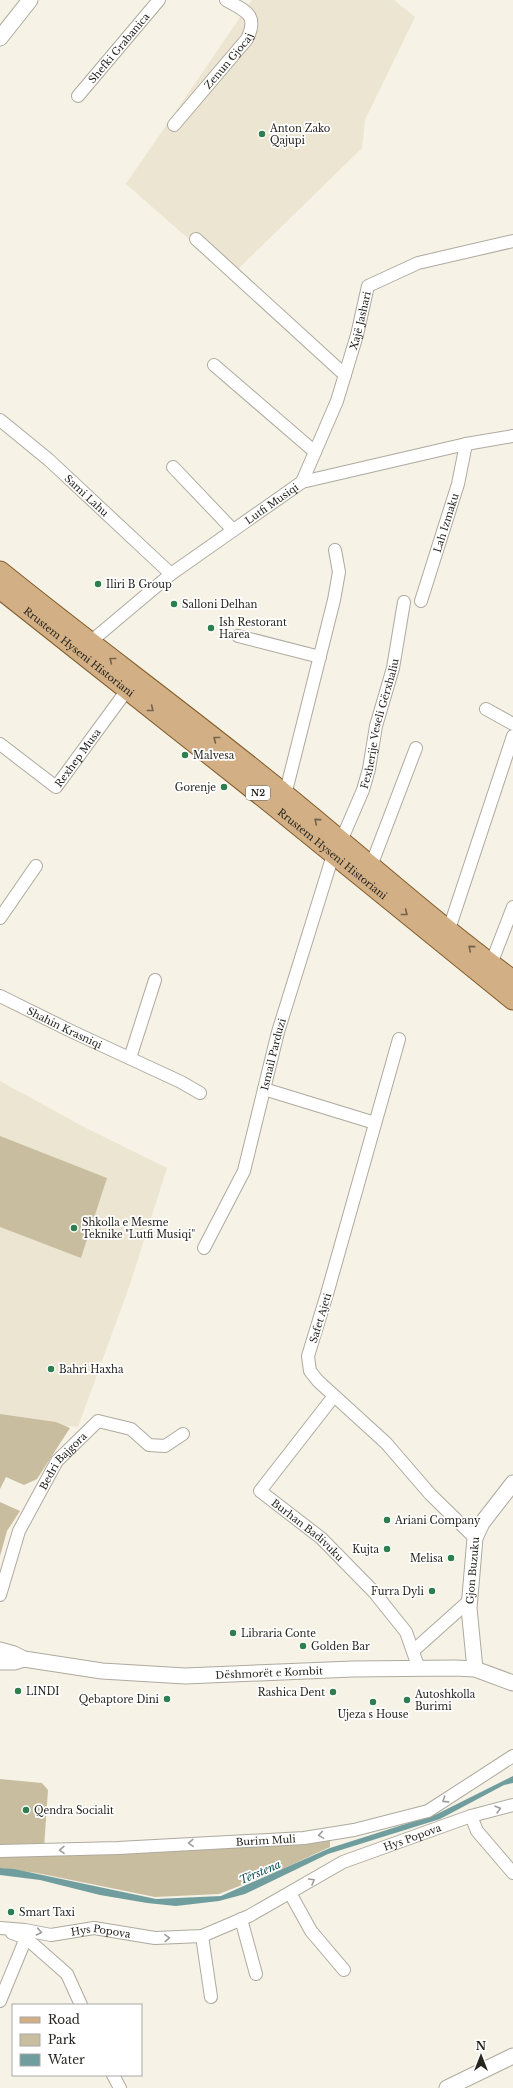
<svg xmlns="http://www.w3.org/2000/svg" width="513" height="2088" font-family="'Libre Baskerville',serif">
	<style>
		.built { fill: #ece5d1 }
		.green { fill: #c8be9f }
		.water { fill: #709e9f }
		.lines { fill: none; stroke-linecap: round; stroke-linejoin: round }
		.minor-casing { stroke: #aeaa9f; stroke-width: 14 }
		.tertiary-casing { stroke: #aeaa9f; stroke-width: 17 }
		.primary-casing { stroke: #835d2c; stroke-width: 21 }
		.minor { stroke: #fff; stroke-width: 12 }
		.tertiary { stroke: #fff; stroke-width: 15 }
		.primary { stroke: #d2af84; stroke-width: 19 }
		.oneway { stroke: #74644e }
		.oneway2 { stroke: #9e9d9b }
		.poi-dot { fill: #2e7e4f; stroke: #fff; stroke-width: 1.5 }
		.labels { text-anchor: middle; stroke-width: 3.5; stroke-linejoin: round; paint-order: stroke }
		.shield { fill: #fff; stroke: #686764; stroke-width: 1 }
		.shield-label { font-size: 9px; font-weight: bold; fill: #272621 }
		.street-label { font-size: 10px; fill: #272621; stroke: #fff }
		.poi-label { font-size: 10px; fill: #272621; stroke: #fff; text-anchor: start }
		.water-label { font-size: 11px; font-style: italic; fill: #0c5153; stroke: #fff }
	</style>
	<rect width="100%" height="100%" fill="#f6f2e5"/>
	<g class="built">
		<path d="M252,0H394L415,17L365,120L362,148L231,276L126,184Z"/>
		<path d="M0,1081L84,1127L167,1168L129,1287L78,1427L0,1418Z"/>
	</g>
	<g class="green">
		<path d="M0,1136L107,1178L81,1258L0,1227Z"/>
		<path d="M0,1414L56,1422L70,1428L37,1479L24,1485L6,1477L0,1489Z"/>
		<path d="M0,1502L20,1511L7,1531L0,1556Z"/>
		<path d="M0,1779L42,1783L48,1790L44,1848L0,1847Z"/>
		<path d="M330,1835V1847L278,1871L219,1894L155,1897L37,1873L0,1868V1855Z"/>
	</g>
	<path class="water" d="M513,1776V1783L504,1785L440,1819L328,1854L245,1894L219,1901L176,1906L147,1903L100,1895L40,1880L0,1875V1868L14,1869L156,1899L221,1896L330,1848L437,1814Z"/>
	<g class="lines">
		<g class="minor-casing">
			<g id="minor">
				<path id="s1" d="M78,96L159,0"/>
				<path id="s2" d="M174,125L247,39C259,14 245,11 226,0"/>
				<path d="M196,239L345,375"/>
				<path d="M214,365L315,452"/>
				<path id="s3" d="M0,420L49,460L171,574"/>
				<path d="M173,467L233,530"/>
				<path id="s4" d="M302,482L337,401L357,335L368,286L418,263L513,241"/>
				<path id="s5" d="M421,601L458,484L466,444"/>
				<path d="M238,636L320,657"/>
				<path id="s6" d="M89,643L171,574L302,482L466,444L513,436"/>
				<path d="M486,709L513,724"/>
				<path id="s7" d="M0,744L56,787L127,690"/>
				<path d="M285,795L334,600L339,572L335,550"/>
				<path id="s8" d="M341,841L363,790L369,769L376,726L393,668L404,602"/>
				<path d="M371,866L416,748"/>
				<path d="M0,918L36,866"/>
				<path d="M449,929L513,736"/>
				<path d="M491,964L513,907"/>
				<path id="s9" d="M0,996L73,1032L181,1082L200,1093"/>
				<path d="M399,1039L327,1294L308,1356L310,1371L318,1381L386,1443L430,1494L475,1538"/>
				<path d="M130,1058L155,980"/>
				<path d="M264,1089L375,1123"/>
				<path id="s10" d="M204,1248L244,1171L278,1032L333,855"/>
				<path id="s11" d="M334,1396L260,1491L321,1538L374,1592L406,1632L419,1669"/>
				<path id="s12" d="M0,1595L19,1531L57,1461L98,1421L131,1429L149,1445L165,1446L183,1434"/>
				<path d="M413,1651L470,1600"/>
				<path d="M471,1816L477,1831L513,1873"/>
				<path id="s13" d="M0,1851L118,1848L304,1838L354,1830L428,1811L513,1756"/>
				<path d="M290,1893L311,1931L344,1970"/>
				<path d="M241,1919L256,1974"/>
				<path id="s14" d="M0,1928L25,1930L51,1935L94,1928L155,1938L202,1936L249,1916L343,1862L471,1816L513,1805"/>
				<path d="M12,1933L26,1938L67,1974L81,2005"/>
				<path d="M202,1936L211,1997"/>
				<path d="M0,2001L26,1938"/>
				<path d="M113,2075L120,2088"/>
			</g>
		</g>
		<g class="tertiary-casing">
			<g id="tertiary">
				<path d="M0,38L30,0"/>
				<path id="s15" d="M0,1650L14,1654L24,1659L102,1671L185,1676L353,1669L455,1668L475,1669L513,1683"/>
				<path d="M0,1662H14L24,1659"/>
				<path id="s16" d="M475,1669L469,1608L475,1538L482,1523L513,1483"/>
				<path d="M447,2088L513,2056"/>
			</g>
		</g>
		<g class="primary-casing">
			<g id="primary">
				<path d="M0,571C94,647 192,718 286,795C361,856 434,922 513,980"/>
				<path id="s17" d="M0,589L274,806L513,1000"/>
			</g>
		</g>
		<use href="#minor" class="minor"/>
		<use href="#tertiary" class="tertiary"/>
		<use href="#primary" class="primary"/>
	</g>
	<defs><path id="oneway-chevron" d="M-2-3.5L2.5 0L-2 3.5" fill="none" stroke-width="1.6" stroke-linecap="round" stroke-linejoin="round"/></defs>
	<g class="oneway">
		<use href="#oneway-chevron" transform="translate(112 660) rotate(-142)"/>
		<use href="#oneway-chevron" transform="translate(151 709) rotate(38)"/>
		<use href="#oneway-chevron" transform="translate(216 739) rotate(-142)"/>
		<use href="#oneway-chevron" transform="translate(317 821) rotate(-140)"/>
		<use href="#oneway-chevron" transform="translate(405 913) rotate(38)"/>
		<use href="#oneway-chevron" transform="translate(471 948) rotate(-140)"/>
	</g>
	<g class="oneway2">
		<use href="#oneway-chevron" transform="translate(445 1800) rotate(147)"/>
		<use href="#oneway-chevron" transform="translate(498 1809) rotate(-16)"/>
		<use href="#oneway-chevron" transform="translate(321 1835) rotate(171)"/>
		<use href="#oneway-chevron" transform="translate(191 1843) rotate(177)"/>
		<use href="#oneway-chevron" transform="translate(62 1850) rotate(179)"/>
		<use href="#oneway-chevron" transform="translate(312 1881) rotate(-30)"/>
		<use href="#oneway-chevron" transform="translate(39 1932) rotate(12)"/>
		<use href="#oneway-chevron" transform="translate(167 1938) rotate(-3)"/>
	</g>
	<g class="poi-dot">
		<circle cx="262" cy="134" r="4"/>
		<circle cx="98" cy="584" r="4"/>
		<circle cx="174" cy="604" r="4"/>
		<circle cx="211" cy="628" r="4"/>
		<circle cx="185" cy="755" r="4"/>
		<circle cx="224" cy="787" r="4"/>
		<circle cx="74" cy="1228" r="4"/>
		<circle cx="51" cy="1369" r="4"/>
		<circle cx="387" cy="1520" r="4"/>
		<circle cx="387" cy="1549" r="4"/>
		<circle cx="451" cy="1558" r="4"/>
		<circle cx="432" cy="1591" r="4"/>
		<circle cx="233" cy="1633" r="4"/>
		<circle cx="303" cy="1646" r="4"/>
		<circle cx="18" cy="1691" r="4"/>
		<circle cx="333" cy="1692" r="4"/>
		<circle cx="167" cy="1699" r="4"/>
		<circle cx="407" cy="1700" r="4"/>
		<circle cx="373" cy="1702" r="4"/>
		<circle cx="26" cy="1810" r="4"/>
		<circle cx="11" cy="1912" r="4"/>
	</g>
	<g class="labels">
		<rect class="shield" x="246" y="786" width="24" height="14" rx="3"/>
		<g class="shield-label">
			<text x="258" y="796">N2</text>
		</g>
		<g class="street-label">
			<text dy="4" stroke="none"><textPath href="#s1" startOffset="63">Shefki Grabanica</textPath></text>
			<text dy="4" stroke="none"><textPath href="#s2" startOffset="84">Zenun Gjocaj</textPath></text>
			<text dy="4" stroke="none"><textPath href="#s4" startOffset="172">Xajë Jashari</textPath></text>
			<text dy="4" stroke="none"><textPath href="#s3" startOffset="115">Sami Lahu</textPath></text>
			<text dy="4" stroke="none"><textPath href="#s6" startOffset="230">Lutfi Musiqi</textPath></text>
			<text dy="4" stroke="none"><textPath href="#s5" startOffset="82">Lah Izmaku</textPath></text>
			<text dy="4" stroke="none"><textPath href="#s17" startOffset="101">Rrustem Hyseni Historiani</textPath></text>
			<text dy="4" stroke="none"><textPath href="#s8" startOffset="124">Fexherije Veseli Gërxhaliu</textPath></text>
			<text dy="4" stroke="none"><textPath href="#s7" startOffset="107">Rexhep Musa</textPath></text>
			<text dy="4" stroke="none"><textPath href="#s17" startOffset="425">Rrustem Hyseni Historiani</textPath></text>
			<text dy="4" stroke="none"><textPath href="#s9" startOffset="72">Shahin Krasniqi</textPath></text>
			<text dy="4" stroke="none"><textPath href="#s10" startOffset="207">Ismail Parduzi</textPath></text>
			<text transform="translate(320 1318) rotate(-73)" y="4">Safet Ajeti</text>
			<text dy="4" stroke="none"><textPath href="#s12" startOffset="150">Bedri Bajgora</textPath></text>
			<text dy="4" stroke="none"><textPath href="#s11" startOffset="182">Burhan Badivuku</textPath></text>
			<text dy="4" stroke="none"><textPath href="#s16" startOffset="99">Gjon Buzuku</textPath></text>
			<text dy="4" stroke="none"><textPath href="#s15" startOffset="272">Dëshmorët e Kombit</textPath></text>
			<text dy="4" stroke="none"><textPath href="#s14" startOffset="437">Hys Popova</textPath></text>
			<text dy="4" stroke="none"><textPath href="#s13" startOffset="266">Burim Muli</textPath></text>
			<text dy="4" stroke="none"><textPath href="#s14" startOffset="102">Hys Popova</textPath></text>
		</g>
		<g class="poi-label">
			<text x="270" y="132">Anton Zako<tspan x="270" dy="12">Qajupi</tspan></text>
			<text x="106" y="588">Iliri B Group</text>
			<text x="182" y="608">Salloni Delhan</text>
			<text x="219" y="626">Ish Restorant<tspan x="219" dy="12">Harea</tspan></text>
			<text x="193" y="759">Malvesa</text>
			<text x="216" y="791" text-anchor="end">Gorenje</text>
			<text x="82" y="1226">Shkolla e Mesme<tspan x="82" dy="12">Teknike "Lutfi Musiqi"</tspan></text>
			<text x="59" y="1373">Bahri Haxha</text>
			<text x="395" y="1524">Ariani Company</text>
			<text x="379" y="1553" text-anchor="end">Kujta</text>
			<text x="443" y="1562" text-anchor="end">Melisa</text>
			<text x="424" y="1595" text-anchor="end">Furra Dyli</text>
			<text x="241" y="1637">Libraria Conte</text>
			<text x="311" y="1650">Golden Bar</text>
			<text x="26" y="1695">LINDI</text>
			<text x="325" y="1696" text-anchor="end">Rashica Dent</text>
			<text x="415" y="1698">Autoshkolla<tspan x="415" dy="12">Burimi</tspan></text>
			<text x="159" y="1703" text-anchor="end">Qebaptore Dini</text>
			<text x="373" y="1718" text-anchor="middle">Ujeza s House</text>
			<text x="34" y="1814">Qendra Socialit</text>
			<text x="19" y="1916">Smart Taxi</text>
		</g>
		<g class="water-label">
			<text transform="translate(260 1872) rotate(-23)" y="4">Tërstena</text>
		</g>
	</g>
	<rect x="12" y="2004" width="130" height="72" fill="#ffffff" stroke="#a9a8a6"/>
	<rect x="20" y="2017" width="20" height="6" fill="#d2af84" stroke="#a9a8a6"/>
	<text x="48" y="2024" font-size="12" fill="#272621">Road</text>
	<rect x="20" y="2034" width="20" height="12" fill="#c8be9f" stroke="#a9a8a6"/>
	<text x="48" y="2044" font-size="12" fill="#272621">Park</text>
	<rect x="20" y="2054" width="20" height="12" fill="#709e9f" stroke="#a9a8a6"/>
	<text x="48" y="2064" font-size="12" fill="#272621">Water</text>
	<g transform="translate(481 2056)" stroke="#ffffff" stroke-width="3" paint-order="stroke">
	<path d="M0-3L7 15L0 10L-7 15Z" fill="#272621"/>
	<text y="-6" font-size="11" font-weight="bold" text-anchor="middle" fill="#272621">N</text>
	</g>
</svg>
